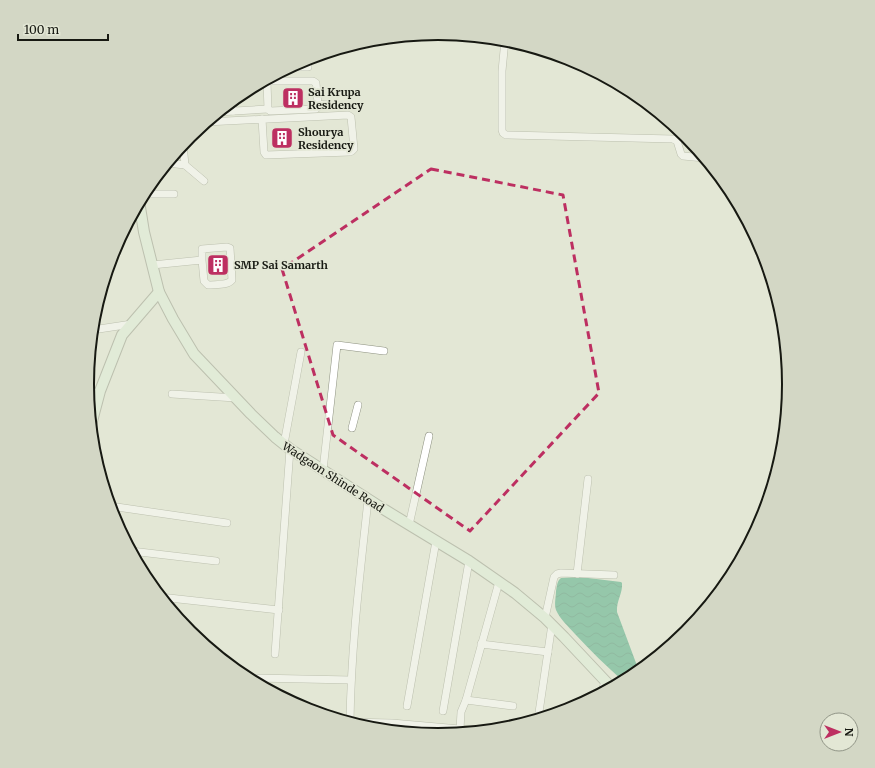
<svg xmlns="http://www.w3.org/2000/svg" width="875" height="768" font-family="Merriweather,serif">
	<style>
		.water { fill: url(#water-waves) }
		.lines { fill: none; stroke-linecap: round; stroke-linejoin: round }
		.street-casing { stroke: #8d9180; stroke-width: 8 }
		.secondary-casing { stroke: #8d9180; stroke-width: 12 }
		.street { stroke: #fff; stroke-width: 7 }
		.secondary { stroke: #ddefda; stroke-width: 10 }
		.marked { fill: none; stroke: #bd2f61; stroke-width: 3; stroke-dasharray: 8 5; stroke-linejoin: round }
		.labels { text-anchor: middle; stroke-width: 3.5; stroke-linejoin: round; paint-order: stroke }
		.poi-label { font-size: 11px; font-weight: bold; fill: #171912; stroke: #e3e7d5; text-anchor: start }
		.street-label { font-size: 11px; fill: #171912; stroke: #e3e7d5 }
		.rim { fill: none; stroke: #171912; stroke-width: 2 }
	</style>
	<defs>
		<pattern id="water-waves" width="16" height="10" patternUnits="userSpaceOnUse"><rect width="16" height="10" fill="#359f76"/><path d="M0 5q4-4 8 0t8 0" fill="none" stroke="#2c815f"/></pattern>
	</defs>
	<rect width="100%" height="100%" fill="#e3e7d5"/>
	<path class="water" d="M580,577L621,582L622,583C623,593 616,601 617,612L639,671L632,676L623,681C606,666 590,650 575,634C568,626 560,619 556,610C554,604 556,597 556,591C557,586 557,581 561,578Z"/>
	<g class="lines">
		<g class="street-casing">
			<g id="street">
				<path d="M505,40L502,71V130L503,133L506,135L673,139L677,141L681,154L683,156L704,158"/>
				<path d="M290,67H308"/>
				<path d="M232,100L233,111"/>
				<path d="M318,105V107L316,109L270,111L268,109L267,83L271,81H313L316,83L318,105L326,104"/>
				<path d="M218,112L268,109"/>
				<path d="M206,122L348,115L351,117L354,149L352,151L350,152L266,155L264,152L262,119"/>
				<path d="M183,144L185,165"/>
				<path d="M167,163L185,165L204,181"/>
				<path d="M143,194H174"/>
				<path d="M132,215L141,214"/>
				<path d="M152,265L202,260V249L227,247L230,248L232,280C227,286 216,284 208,285L204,281L202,260"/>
				<path d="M92,330L132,324"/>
				<path d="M172,394L236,398"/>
				<path d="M88,395L100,391"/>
				<path d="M352,428L358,405"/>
				<path d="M284,444L301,352"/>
				<path d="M323,470L337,345L384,351"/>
				<path d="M110,506L227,523"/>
				<path d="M409,525L429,436"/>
				<path d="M131,551L216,561"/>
				<path d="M577,574L588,479"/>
				<path d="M160,597L279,610"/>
				<path d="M545,618L554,577L557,574L561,573L614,575"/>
				<path d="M481,644L548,652"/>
				<path d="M275,654L290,449"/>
				<path d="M255,678L351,680"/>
				<path d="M602,692L605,681"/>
				<path d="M466,700L513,706"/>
				<path d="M407,706L436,541"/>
				<path d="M443,711L469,561"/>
				<path d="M538,719L552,624"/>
				<path d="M348,722L392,723L482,731"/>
				<path d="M350,722C351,648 360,574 368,500"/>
				<path d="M460,729L461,712L466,700L499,582"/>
			</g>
		</g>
		<g class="secondary-casing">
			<g id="secondary">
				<path d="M139,201L144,232L159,292L173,319L194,354L251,414L275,437L290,449L385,510L469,561L515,593L545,618L564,637L611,687"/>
				<path d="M91,425L100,391L122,335L159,292"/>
			</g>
		</g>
		<use href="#street" class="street"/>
		<use href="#secondary" class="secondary"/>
	</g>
	<path d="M0 0H875V768H0ZM431,169L563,195L599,393L470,531L333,435L282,269Z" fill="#e3e7d5" fill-opacity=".55" fill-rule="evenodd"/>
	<path class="marked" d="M431,169L563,195L599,393L470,531L333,435L282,269Z"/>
	<defs>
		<g id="building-square" transform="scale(1.15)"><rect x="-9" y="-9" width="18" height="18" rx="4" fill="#bd2f61" stroke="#e3e7d5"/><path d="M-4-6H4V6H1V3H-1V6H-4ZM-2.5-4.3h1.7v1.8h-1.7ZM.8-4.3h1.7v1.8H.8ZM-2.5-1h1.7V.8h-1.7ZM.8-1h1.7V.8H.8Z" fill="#fff"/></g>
	</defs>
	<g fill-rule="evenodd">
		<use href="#building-square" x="293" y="98"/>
		<use href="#building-square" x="282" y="138"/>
		<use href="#building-square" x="218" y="265"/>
	</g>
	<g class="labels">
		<g class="poi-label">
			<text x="308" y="96">Sai Krupa<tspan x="308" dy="13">Residency</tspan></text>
			<text x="298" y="136">Shourya<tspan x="298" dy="13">Residency</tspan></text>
			<text x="234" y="269">SMP Sai Samarth</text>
		</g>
		<g class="street-label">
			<text transform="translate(333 477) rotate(33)" y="4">Wadgaon Shinde Road</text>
		</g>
	</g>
	<path d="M0 0H875V768H0ZM94 384a344 344 0 1 1 688 0a344 344 0 1 1-688 0Z" fill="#d3d7c5" fill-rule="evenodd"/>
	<path class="rim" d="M94 384a344 344 0 1 1 688 0a344 344 0 1 1-688 0Z"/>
	<g transform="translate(839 732) rotate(90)"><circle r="19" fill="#e3e7d5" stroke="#919587"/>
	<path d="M0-3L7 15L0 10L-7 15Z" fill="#bd2f61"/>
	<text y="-6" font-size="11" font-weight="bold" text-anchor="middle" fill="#171912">N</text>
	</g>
	<path d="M18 34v6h90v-6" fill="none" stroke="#171912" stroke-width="2"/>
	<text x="24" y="34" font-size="12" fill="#171912" stroke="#e3e7d5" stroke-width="3" paint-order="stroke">100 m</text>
</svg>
